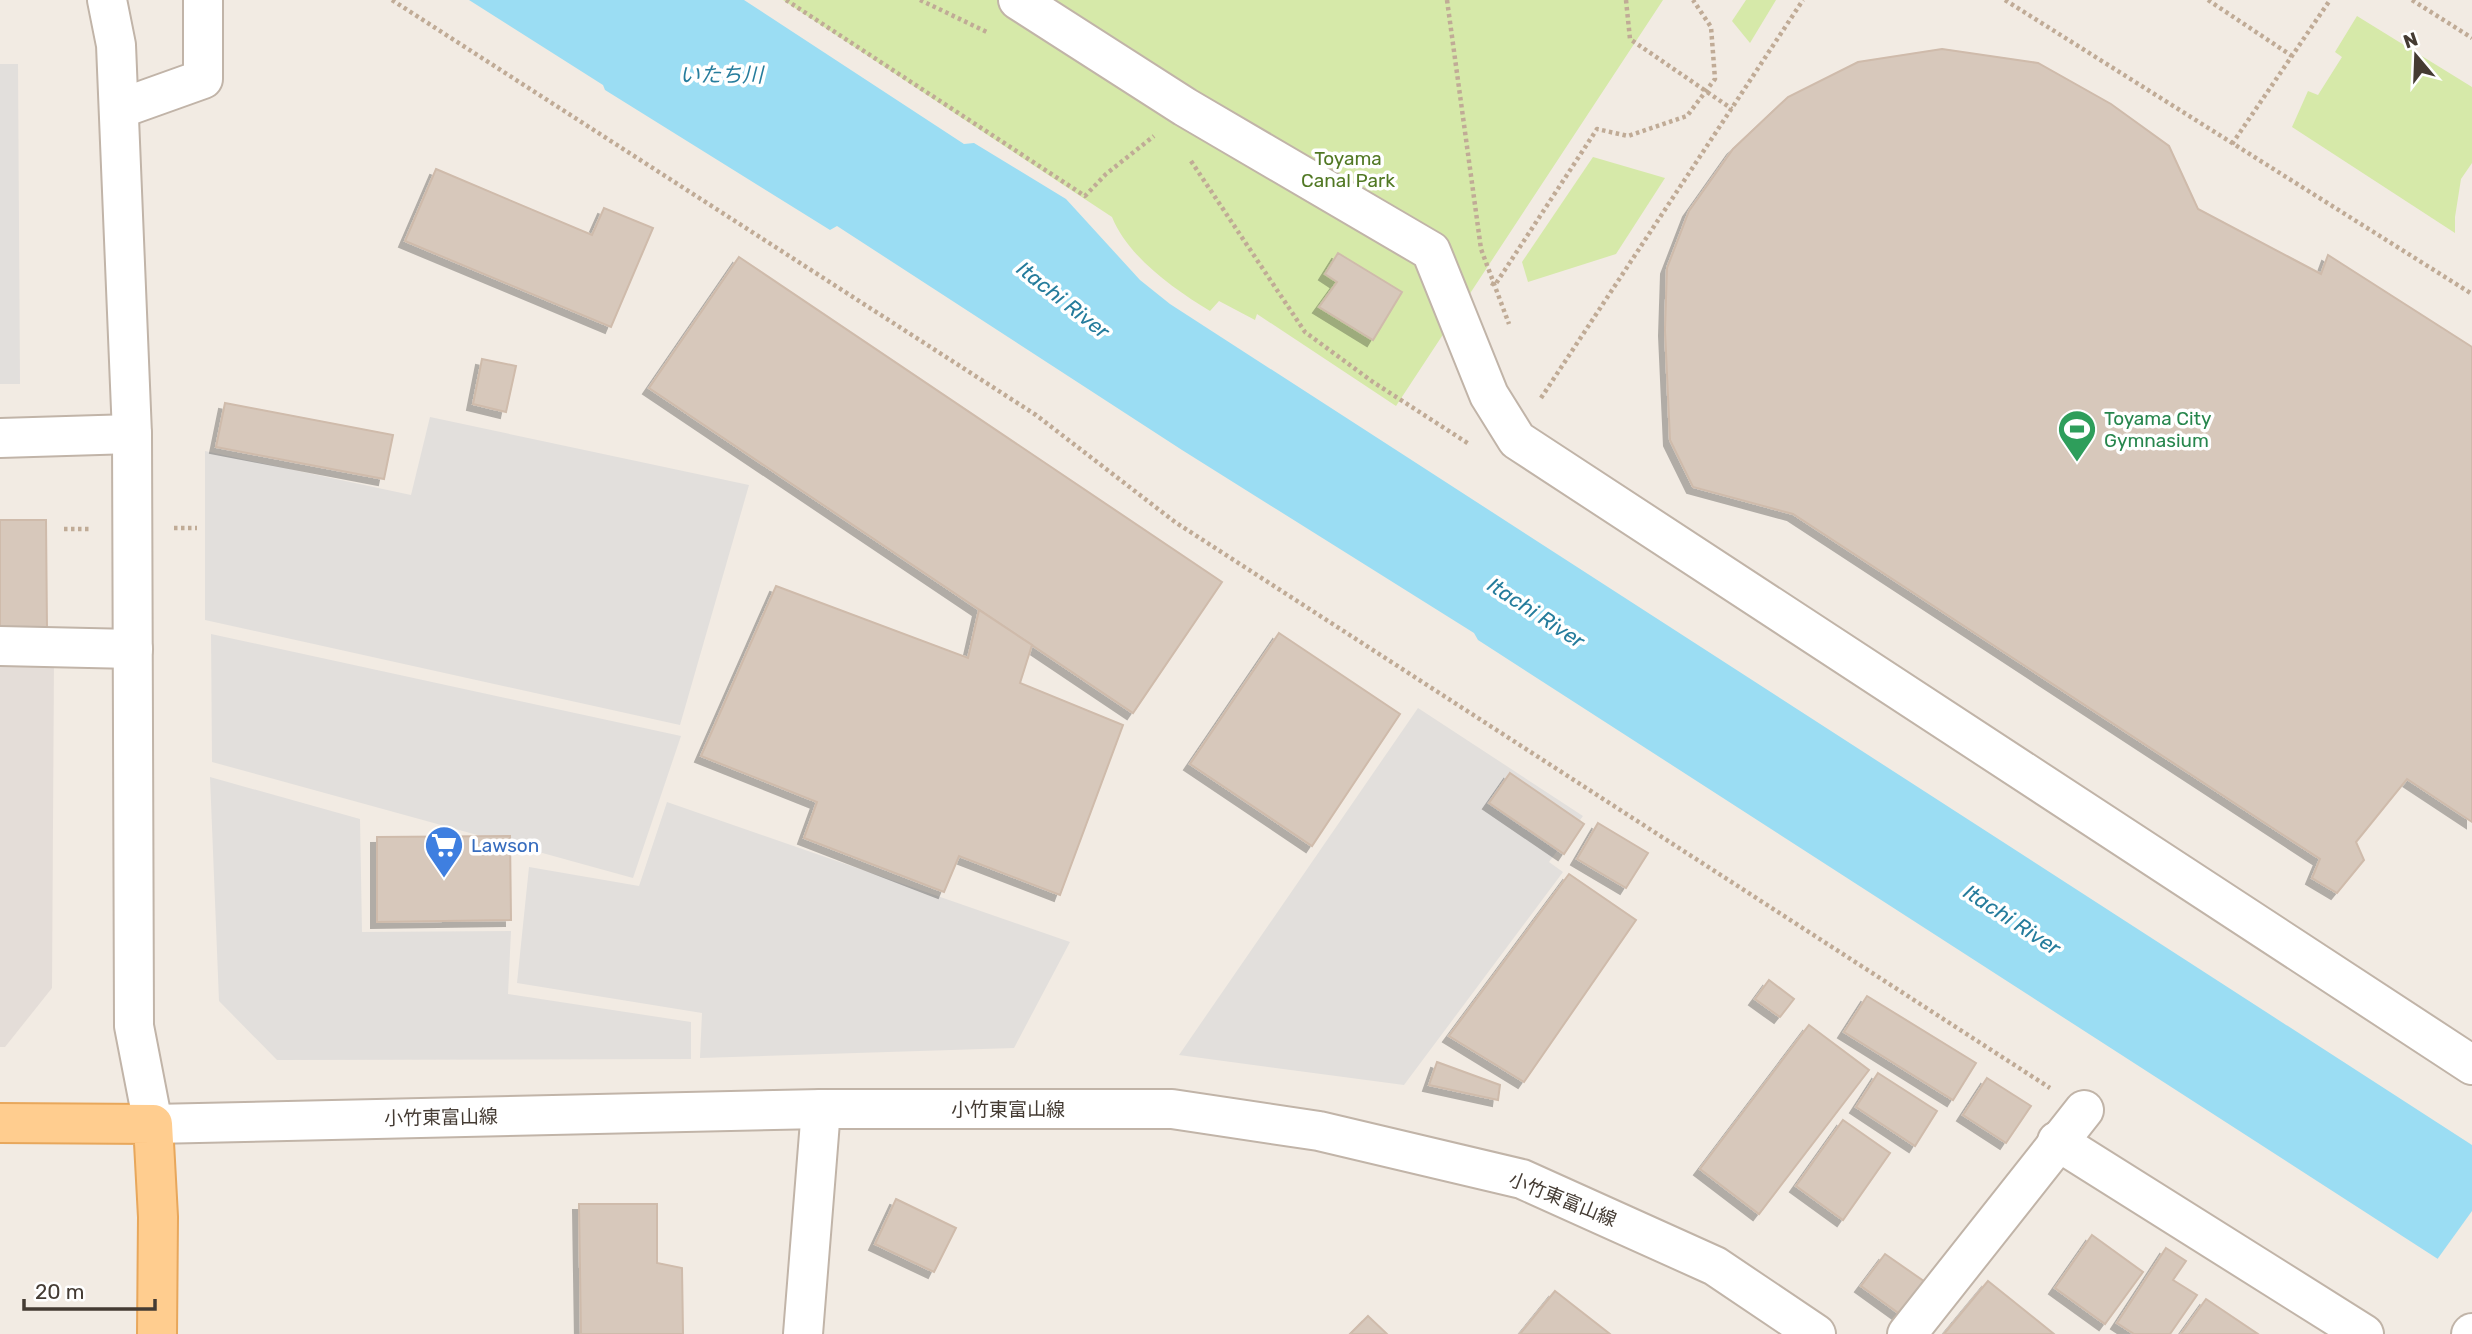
<svg xmlns="http://www.w3.org/2000/svg" width="2472" height="1334" font-family="Rubik,'Noto Sans JP',sans-serif">
	<style>
		.industrial { fill: #e4ddd8 }
		.green { fill: #d6e9a9 }
		.parking { fill: #e2dfdc }
		.water { fill: #9bddf3 }
		.pier { fill: #f2ebe3 }
		.building { fill: #d7c8bb; stroke: #cfbbab; stroke-width: 2; filter: url(#shadow) }
		.lines { fill: none; stroke-linecap: round; stroke-linejoin: round }
		.minor-casing { stroke: #c1b4a8; stroke-width: 42 }
		.major-casing { stroke: #e8a75b; stroke-width: 42 }
		.path { stroke: #c0ab96; stroke-width: 4.5; stroke-dasharray: 3.5 3.5; stroke-linecap: butt }
		.minor { stroke: #fff; stroke-width: 38 }
		.major { stroke: #ffcd8f; stroke-width: 38 }
		.labels { text-anchor: middle; stroke-width: 7; stroke-linejoin: round; paint-order: stroke }
		.park-label { font-size: 19px; fill: #517824; stroke: #fff }
		.leisure-label { font-size: 19px; fill: #27864d; stroke: #fff; text-anchor: start }
		.shop-label { font-size: 19px; fill: #366cbe; stroke: #fff; text-anchor: start }
		.street-label { font-size: 19px; fill: #443b33; stroke: #fff }
		.water-label { font-size: 21px; font-style: italic; fill: #257c9c; stroke: #fff }
	</style>
	<defs>
		<filter id="shadow"><feDropShadow dx="-6" dy="6" stdDeviation="0" flood-color="#0004"/></filter>
	</defs>
	<rect width="100%" height="100%" fill="#f2ebe3"/>
	<path class="industrial" d="M0,659L54,660L52,988L5,1047H0Z"/>
	<g class="green">
		<path d="M783,0H1663L1396,406L1257,314L1255,320L1219,301L1210,311C1174,289 1128,257 1112,217Z"/>
		<path d="M1746,0H1776L1750,43L1732,21Z"/>
		<path d="M2357,16L2472,87V163L2461,179L2455,217V233L2292,127L2308,91L2318,95L2342,57L2335,52Z"/>
		<path d="M1593,157L1665,178L1616,254L1528,282L1522,262Z"/>
	</g>
	<g class="parking">
		<path d="M0,64H18L20,384H0Z"/>
		<path d="M430,417L749,485L680,725L205,620V451L411,495Z"/>
		<path d="M211,634L681,736L633,878L212,762Z"/>
		<path d="M1418,708L1583,816L1549,862L1563,872L1404,1085L1179,1055Z"/>
		<path d="M210,777L360,819L362,932L511,931L508,994L691,1022V1059L277,1060L219,1001Z"/>
		<path d="M667,802L1070,942L1014,1048L700,1058L702,1013L517,983L529,867L639,886Z"/>
	</g>
	<path class="water" d="M469,0H744L964,144L974,143L1066,199L1140,280L1170,304L2472,1145V1281L1478,640L1474,633L1182,450L837,226L830,230L605,90L603,85Z"/>
	<path class="pier" d="M2472,1211V1284L2436,1261Z"/>
	<g class="building">
		<path d="M1942,49L2038,63L2111,104L2169,146L2198,209L2321,274L2328,255L2472,347V822L2407,779L2356,842L2364,860L2337,893L2312,878L2320,859L1793,514L1693,487L1670,440L1665,330L1667,268L1689,211L1733,149L1788,97L1858,62Z"/>
		<path d="M436,169L592,235L604,208L653,228L611,327L405,241Z"/>
		<path d="M1338,253L1402,292L1373,340L1319,307L1337,282L1325,274Z"/>
		<path d="M739,257L1222,582L1133,713L649,388Z"/>
		<path d="M482,359L516,366L506,412L473,404Z"/>
		<path d="M225,403L393,435L384,479L216,447Z"/>
		<path d="M0,520H46L47,630H0Z"/>
		<path d="M776,586L968,658L979,610L1032,645L1020,683L1123,725L1060,895L959,856L944,892L804,838L817,802L701,756Z"/>
		<path d="M1279,633L1400,714L1312,846L1190,764Z"/>
		<path d="M1510,773L1584,824L1564,854L1489,803Z"/>
		<path d="M1598,823L1648,853L1626,888L1577,859Z"/>
		<path d="M510,836L511,920L377,922V837Z"/>
		<path d="M1569,874L1636,920L1524,1082L1449,1036Z"/>
		<path d="M1769,980L1794,999L1780,1017L1755,999Z"/>
		<path d="M1867,996L1976,1063L1953,1100L1844,1032Z"/>
		<path d="M1809,1025L1869,1070L1759,1214L1700,1169Z"/>
		<path d="M1437,1062L1500,1085L1498,1100L1429,1085Z"/>
		<path d="M1878,1073L1937,1111L1915,1146L1856,1107Z"/>
		<path d="M1987,1078L2031,1106L2006,1143L1963,1115Z"/>
		<path d="M1843,1120L1890,1153L1843,1220L1796,1186Z"/>
		<path d="M896,1199L956,1228L934,1272L875,1244Z"/>
		<path d="M579,1204H657V1263L682,1268L683,1334H581Z"/>
		<path d="M2092,1235L2143,1272L2105,1324L2055,1288Z"/>
		<path d="M2166,1248L2186,1261L2173,1280L2197,1295L2170,1334H2134L2117,1323Z"/>
		<path d="M1885,1254L1928,1284L1904,1317L1861,1286Z"/>
		<path d="M1988,1281L2054,1334H1944Z"/>
		<path d="M1555,1291L1610,1334H1520Z"/>
		<path d="M2206,1299L2258,1334H2181Z"/>
		<path d="M1368,1316L1387,1334H1350Z"/>
	</g>
	<g class="lines">
		<g class="minor-casing">
			<g id="minor">
				<path d="M107,0L116,45L132,434L134,1026L153,1124L821,1109H1172L1319,1131L1522,1179L1715,1266L1816,1334"/>
				<path d="M1018,0L1185,107L1431,251L1489,395L1517,440L2472,1065"/>
				<path d="M119,109L203,79V0"/>
				<path d="M0,438L132,434"/>
				<path d="M0,646L133,649"/>
				<path d="M2057,1141L2364,1334"/>
				<path d="M803,1334L821,1109"/>
				<path d="M1907,1334L2084,1110"/>
				<path d="M2471,1334L2472,1333"/>
			</g>
		</g>
		<g class="major-casing">
			<path id="major" d="M0,1123L153,1124L158,1217L157,1334"/>
		</g>
		<g class="path">
			<path d="M392,0L1036,415L1175,522L2050,1088"/>
			<path d="M786,0L1085,196L1106,174L1154,136"/>
			<path d="M920,0L989,33"/>
			<path d="M1447,0L1481,249L1509,324"/>
			<path d="M1626,0L1630,39L1732,109"/>
			<path d="M2005,0L2472,294"/>
			<path d="M2208,0L2292,56"/>
			<path d="M2412,0L2472,38"/>
			<path d="M2232,144L2330,0"/>
			<path d="M1191,161L1305,332L1373,382L1469,444"/>
			<path d="M1491,283L1495,285L1597,129L1628,136L1687,116L1715,79L1711,27L1693,0"/>
			<path d="M1541,398L1803,0"/>
			<path d="M174,528H197"/>
			<path d="M64,529H91"/>
		</g>
		<use href="#minor" class="minor"/>
		<use href="#major" class="major"/>
	</g>
	<defs>
		<g id="stadium-pin" transform="scale(2.0125)"><path d="M0 17L-7.5 6A9.5 9.5 0 1 1 7.5 6Z" fill="#2e9e5b" stroke="#fff"/><path d="M0-5a6.5 5 0 1 0 0 10a6.5 5 0 1 0 0-10ZM-3.5-1.8h7v3.6h-7Z" fill="#fff"/></g>
		<g id="supermarket-pin" transform="scale(2.0125)"><path d="M0 17L-7.5 6A9.5 9.5 0 1 1 7.5 6Z" fill="#3f7fe0" stroke="#fff"/><path d="M-6-5.5h2.5l.6 2H6L4.5 2H-2.5L-4.4-4H-6ZM-1.5 3.2a1.3 1.3 0 1 0 .1 0ZM3 3.2a1.3 1.3 0 1 0 .1 0Z" fill="#fff"/></g>
	</defs>
	<g fill-rule="evenodd">
		<use href="#stadium-pin" x="2077" y="429"/>
		<use href="#supermarket-pin" x="444" y="845"/>
	</g>
	<g class="labels">
		<g class="park-label">
			<text x="1348" y="165">Toyama<tspan x="1348" dy="22">Canal Park</tspan></text>
		</g>
		<g class="leisure-label">
			<text x="2104" y="425">Toyama City<tspan x="2104" dy="22">Gymnasium</tspan></text>
		</g>
		<g class="shop-label">
			<text x="471" y="852">Lawson</text>
		</g>
		<g class="street-label">
			<text x="1008" y="1116">小竹東富山線</text>
			<text transform="translate(441 1117) rotate(-1)" y="7">小竹東富山線</text>
			<text transform="translate(1563 1199) rotate(22)" y="7">小竹東富山線</text>
		</g>
		<g class="water-label">
			<text x="721" y="82">いたち川</text>
			<text transform="translate(1063 300) rotate(38)" y="7">Itachi River</text>
			<text transform="translate(1536 613) rotate(33)" y="7">Itachi River</text>
			<text transform="translate(2012 920) rotate(33)" y="7">Itachi River</text>
		</g>
	</g>
	<g transform="translate(2416 56) rotate(341)" stroke="#ffffff" stroke-width="5" paint-order="stroke">
	<path d="M0-5L12 26L0 18L-12 26Z" fill="#443b33"/>
	<text y="-10" font-size="19" font-weight="bold" text-anchor="middle" fill="#443b33">N</text>
	</g>
	<path d="M24 1299v10h131v-10" fill="none" stroke="#443b33" stroke-width="3.5"/>
	<text x="35" y="1299" font-size="21" fill="#443b33" stroke="#ffffff" stroke-width="5" paint-order="stroke">20 m</text>
</svg>
